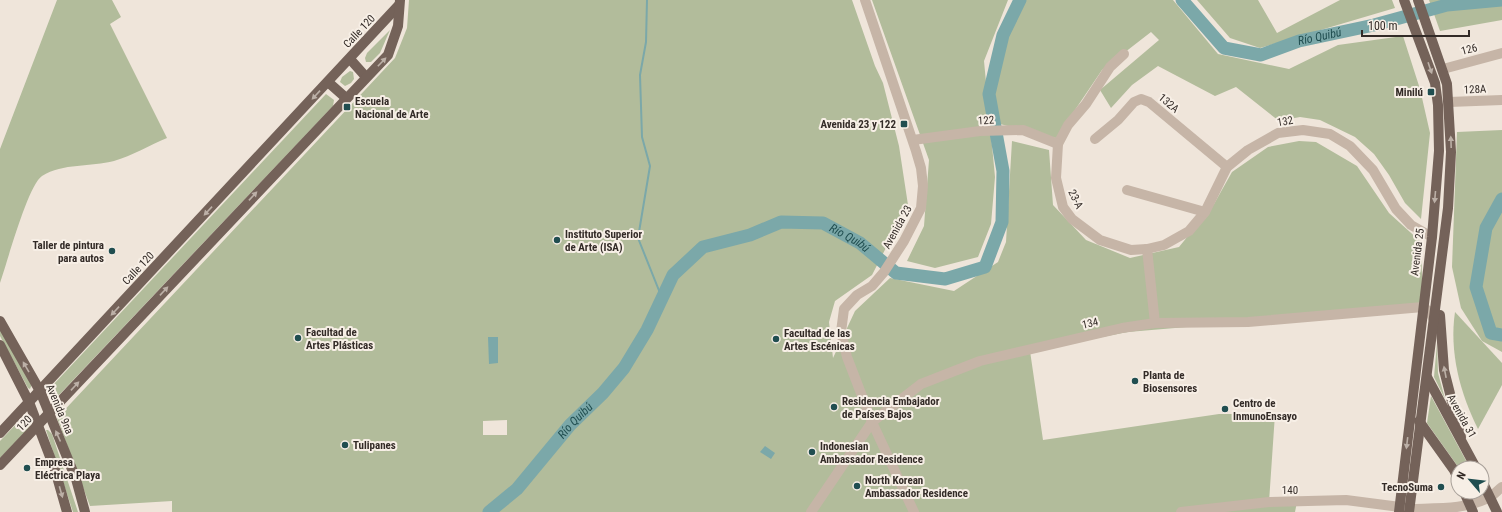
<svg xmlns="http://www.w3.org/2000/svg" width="1502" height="512" font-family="'Roboto Condensed',sans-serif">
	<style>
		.green { fill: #b2bc9b; fill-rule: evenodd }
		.water { fill: #7ba8a9 }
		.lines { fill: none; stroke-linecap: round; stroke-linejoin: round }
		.stream { stroke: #7ba8a9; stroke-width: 2 }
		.river { stroke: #7ba8a9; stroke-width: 13 }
		.minor { stroke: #c6b5a7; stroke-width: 10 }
		.major { stroke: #746259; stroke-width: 10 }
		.oneway { fill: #bcb0a7 }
		.poi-dot { fill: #204e50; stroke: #f7efe6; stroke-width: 1.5 }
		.labels { text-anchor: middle; stroke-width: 4; stroke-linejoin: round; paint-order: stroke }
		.street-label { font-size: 11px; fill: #332b27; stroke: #f7efe6 }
		.poi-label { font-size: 11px; font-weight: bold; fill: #332b27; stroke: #f7efe6; text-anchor: start }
		.water-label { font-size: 12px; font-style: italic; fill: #204e50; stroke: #f7efe6 }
	</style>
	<rect width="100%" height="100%" fill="#efe5da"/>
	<g class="green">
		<path d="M57,0H112L121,17L110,24L167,138C150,145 132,156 114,161C91,167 63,163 42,176C28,185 7,263 0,283V149Z"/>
		<path d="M409,0H852L875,66L883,83L899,146L908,205L872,275L835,301L829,322L833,358L855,311L890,278L954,291L998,262L1006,242L1012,141L1049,150L1053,205L1086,240L1130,258L1179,247L1214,204L1232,172L1268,147L1299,141L1316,142L1357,166L1389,213L1421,242L1423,307L1128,332L1030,351L1043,440L1219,414H1275L1269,502H1297L1295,512H172V501L90,506L57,418L395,58L407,28ZM507,420V435H483V421Z"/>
		<path d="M872,0H1008L984,61L995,177L991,224L978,257L935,268L907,261L924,226L929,160Z"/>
		<path d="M1020,0H1173L1218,54L1289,69L1338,45L1403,36L1420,89L1430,133L1421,219L1405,203L1389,175L1374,154L1355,137L1320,120L1300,117L1279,121L1236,87L1215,96L1158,66L1132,85L1111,108L1100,90L1159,40L1151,32L1102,70L1056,138L1000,124L989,94L1003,35Z"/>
		<path d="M1197,0H1258L1277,33L1340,0H1392L1395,8L1260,48L1230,38Z"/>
		<path d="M1429,0H1502V20L1440,31Z"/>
		<path d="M390,30L380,53L371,62H366L365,58L367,53Z"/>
		<path d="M350,71L353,72L354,79L351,83L345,86L340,82L342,77Z"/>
		<path d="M326,94L334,100L333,106L58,396L54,398C49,394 50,391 53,385Z"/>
		<path d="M1502,130V352L1482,341L1461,308L1452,267L1457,132Z"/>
		<path d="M1455,312L1502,363V385L1478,429C1460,393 1449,352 1455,312Z"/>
		<path d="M0,322L32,384L30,389L28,388L0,336Z"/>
		<path d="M1437,343L1438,373L1445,399L1434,377Z"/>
		<path d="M1431,396L1470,468H1459L1427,423Z"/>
		<path d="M22,418H27L29,421L30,427L0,458V441Z"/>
		<path d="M46,430H48L52,434L78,512H73Z"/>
	</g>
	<g class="water">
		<path d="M488,337H498V363L489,364Z"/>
		<path d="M765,446L775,453L771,459L760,452Z"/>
	</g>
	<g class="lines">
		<path class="stream" d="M647,0L646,42L640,75L642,137L650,166L638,238L662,298"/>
		<g class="river">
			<path id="s1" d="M1182,0L1224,48L1261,55L1299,41L1374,25L1447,5L1502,0"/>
			<path d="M1502,199L1486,228L1476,287L1491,333L1502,335"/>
			<path id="s2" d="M489,512L517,489L570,425L603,393L624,368L647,330L673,275L703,247L750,235L781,222L823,223L860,243L896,273L945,279L985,267L1002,222L1003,171L989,94L1003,35L1020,0"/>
		</g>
		<g class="minor">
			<path d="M865,0L916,151L921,168L923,186L921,208L904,241L884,272L872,286L857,295L844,309L841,332L847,357L872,422L914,512"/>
			<path d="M1124,54L1110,67L1086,104L1068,125L1058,144L1056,178L1063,207L1072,219L1100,240L1131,250L1147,249L1164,245L1189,231L1205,212L1227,167L1248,150L1278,133L1303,130L1330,134L1350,146L1373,170L1396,209L1411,225L1432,237"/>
			<path d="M1443,69L1502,53"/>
			<path d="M1449,102L1502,100"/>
			<path d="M1095,139L1118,120L1134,102L1141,99L1149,102L1227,167"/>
			<path d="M913,140L980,131L1023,130L1058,144"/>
			<path d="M1127,190L1205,212"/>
			<path d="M1147,249L1155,323"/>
			<path d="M1410,509C1435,508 1467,510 1490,497C1494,495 1498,490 1502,487"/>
			<path d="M811,512L872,422L921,384L980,361L1122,328L1155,323L1248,322L1423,307L1430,312L1434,320"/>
			<path d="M1181,512L1269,502L1346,500L1400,507"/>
		</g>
		<g class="major">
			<path d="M350,59L366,77"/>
			<path d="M328,82L346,98"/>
			<path d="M1440,315L1444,370L1461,437"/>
			<path d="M0,321L40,391L76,479L85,512"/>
			<path d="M0,345L29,402L55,470L67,512"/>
			<path d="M1427,377L1476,468"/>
			<path d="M1419,421L1454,470L1458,479"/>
			<path d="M0,433L399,5"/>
			<path d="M0,465L388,55L398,26L400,0"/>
			<path d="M1482,481L1497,512"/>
			<path d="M1464,492L1473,512"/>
			<path d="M1399,512L1432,237L1439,151L1438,105L1435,83L1404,0"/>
			<path d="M1409,512L1448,208L1451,152L1447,84L1418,0"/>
		</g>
	</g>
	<defs><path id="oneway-solid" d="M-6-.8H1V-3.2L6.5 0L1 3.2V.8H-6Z"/></defs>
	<g class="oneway">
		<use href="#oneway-solid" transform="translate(382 62) rotate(-46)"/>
		<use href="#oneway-solid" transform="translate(1430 68) rotate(71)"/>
		<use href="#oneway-solid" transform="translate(316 95) rotate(133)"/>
		<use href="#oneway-solid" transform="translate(1451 142) rotate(-92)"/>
		<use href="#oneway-solid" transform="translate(253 196) rotate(-47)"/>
		<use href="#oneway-solid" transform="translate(1435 197) rotate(95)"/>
		<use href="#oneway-solid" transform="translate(208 211) rotate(133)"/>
		<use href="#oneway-solid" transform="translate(164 291) rotate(-47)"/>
		<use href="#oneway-solid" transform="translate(115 311) rotate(133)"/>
		<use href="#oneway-solid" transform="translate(26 367) rotate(-120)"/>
		<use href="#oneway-solid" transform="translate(1445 372) rotate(-101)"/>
		<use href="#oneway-solid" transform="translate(75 386) rotate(-47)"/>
		<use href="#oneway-solid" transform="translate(58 436) rotate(-114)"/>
		<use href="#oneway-solid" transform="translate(1407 443) rotate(97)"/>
		<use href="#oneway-solid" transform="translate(61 492) rotate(74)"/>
	</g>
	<g class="poi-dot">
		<rect x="1427" y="88" width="8" height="8" rx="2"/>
		<rect x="343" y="103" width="8" height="8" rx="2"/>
		<rect x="900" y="120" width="8" height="8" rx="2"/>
		<circle cx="557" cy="240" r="4"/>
		<circle cx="112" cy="251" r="4"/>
		<circle cx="298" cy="338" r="4"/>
		<circle cx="776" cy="339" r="4"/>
		<circle cx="1135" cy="381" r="4"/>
		<circle cx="834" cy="407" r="4"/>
		<circle cx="1225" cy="409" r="4"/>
		<circle cx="345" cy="445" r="4"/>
		<circle cx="812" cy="452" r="4"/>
		<circle cx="27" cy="468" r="4"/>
		<circle cx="857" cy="486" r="4"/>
		<circle cx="1441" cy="487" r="4"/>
	</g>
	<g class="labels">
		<g class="street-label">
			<text transform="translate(359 31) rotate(-47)" y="4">Calle 120</text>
			<text transform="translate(1469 49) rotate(-15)" y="4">126</text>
			<text transform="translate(1475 89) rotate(-2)" y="4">128A</text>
			<text transform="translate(1169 103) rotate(40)" y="4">132A</text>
			<text transform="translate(986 120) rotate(-3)" y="4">122</text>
			<text transform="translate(1285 121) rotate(-10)" y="4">132</text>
			<text transform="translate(1076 199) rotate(64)" y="4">23-A</text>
			<text transform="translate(897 227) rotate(-61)" y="4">Avenida 23</text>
			<text transform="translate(1417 252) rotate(-83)" y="4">Avenida 25</text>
			<text transform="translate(138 268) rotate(-47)" y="4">Calle 120</text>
			<text transform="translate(1090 323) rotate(-13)" y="4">134</text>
			<text transform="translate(60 409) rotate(67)" y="4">Avenida 9na</text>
			<text transform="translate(1462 416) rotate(61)" y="4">Avenida 31</text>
			<text transform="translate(24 423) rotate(-46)" y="4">120</text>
			<text x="1290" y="494">140</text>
		</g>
		<g class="poi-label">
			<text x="1423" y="96" text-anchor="end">Minilú</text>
			<text x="355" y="105">Escuela<tspan x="355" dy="13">Nacional de Arte</tspan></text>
			<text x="896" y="128" text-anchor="end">Avenida 23 y 122</text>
			<text x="565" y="238">Instituto Superior<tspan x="565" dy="13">de Arte (ISA)</tspan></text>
			<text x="104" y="249" text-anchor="end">Taller de pintura<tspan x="104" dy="13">para autos</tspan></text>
			<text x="306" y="336">Facultad de<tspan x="306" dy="13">Artes Plásticas</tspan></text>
			<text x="784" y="337">Facultad de las<tspan x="784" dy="13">Artes Escénicas</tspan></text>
			<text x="1143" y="379">Planta de<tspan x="1143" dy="13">Biosensores</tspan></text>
			<text x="842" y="405">Residencia Embajador<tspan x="842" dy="13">de Países Bajos</tspan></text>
			<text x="1233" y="407">Centro de<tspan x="1233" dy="13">InmunoEnsayo</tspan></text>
			<text x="353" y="449">Tulipanes</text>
			<text x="820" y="450">Indonesian<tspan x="820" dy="13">Ambassador Residence</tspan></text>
			<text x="35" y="466">Empresa<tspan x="35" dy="13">Eléctrica Playa</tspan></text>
			<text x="865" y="484">North Korean<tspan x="865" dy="13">Ambassador Residence</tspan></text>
			<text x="1433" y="491" text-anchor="end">TecnoSuma</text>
		</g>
		<g class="water-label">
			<text dy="4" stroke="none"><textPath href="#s1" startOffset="163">Río Quibú</textPath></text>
			<text dy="4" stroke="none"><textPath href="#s2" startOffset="499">Río Quibú</textPath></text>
			<text dy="4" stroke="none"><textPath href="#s2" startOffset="126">Río Quibú</textPath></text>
		</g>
	</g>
	<g transform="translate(1470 480) rotate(298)"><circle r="19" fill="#f7efe6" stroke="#a9a19a"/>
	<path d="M0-3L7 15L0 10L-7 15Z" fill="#204e50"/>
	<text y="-6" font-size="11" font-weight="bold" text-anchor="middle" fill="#332b27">N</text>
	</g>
	<path d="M1362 30v6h107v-6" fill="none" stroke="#332b27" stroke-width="2"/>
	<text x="1368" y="30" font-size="12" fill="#332b27" stroke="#f7efe6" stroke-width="3" paint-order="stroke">100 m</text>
</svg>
